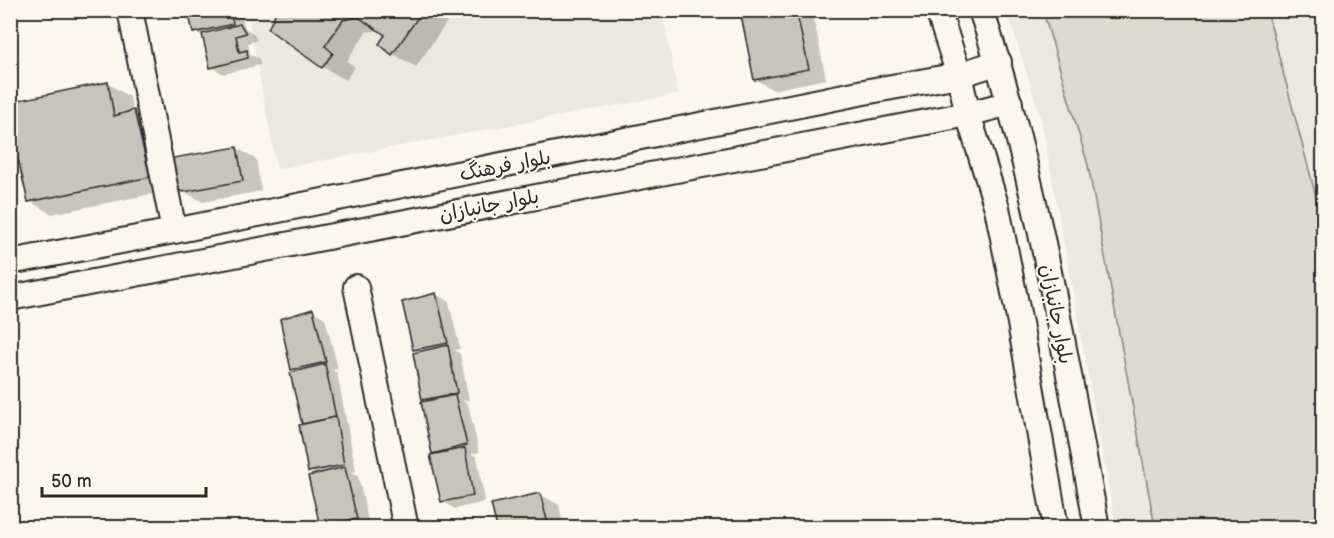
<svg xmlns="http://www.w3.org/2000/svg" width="1334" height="538" font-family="'Balsamiq Sans','Playpen Sans Arabic',sans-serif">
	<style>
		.built { fill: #ebe8de }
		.green { fill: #dddad0; stroke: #84827e; stroke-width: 1.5 }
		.shadow { fill: #0003 }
		.building { fill: #c7c4bc; stroke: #2b2b2b; stroke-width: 1.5 }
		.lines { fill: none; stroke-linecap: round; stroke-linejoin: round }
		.minor-casing { stroke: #2b2b2b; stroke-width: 28 }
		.minor { stroke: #fbf7ec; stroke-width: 24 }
		.labels { text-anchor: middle; stroke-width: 4.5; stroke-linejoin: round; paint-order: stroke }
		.street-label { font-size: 20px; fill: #2b2b2b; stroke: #fbf7ec }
	</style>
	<rect width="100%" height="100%" fill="#fbf7ec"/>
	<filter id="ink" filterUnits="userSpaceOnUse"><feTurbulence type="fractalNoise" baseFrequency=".0167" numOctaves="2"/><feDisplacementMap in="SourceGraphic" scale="12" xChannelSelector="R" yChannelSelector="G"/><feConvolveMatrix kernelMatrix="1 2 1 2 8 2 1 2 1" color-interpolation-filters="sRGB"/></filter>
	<g filter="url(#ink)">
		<g class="built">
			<path d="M247,11H662L678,94L277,169Z"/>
			<path d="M1007,11H1323V527H1116L1041,118Z"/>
		</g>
		<path class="green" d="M1043,11H1267L1323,223V527H1155L1088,165Z"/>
		<g class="shadow">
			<path d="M10,10H34L10,15Z"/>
			<path d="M189,10H240L245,28L253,33L257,40L248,43L250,54L259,59L260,65L224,74L211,67L204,37L195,32Z"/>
			<path d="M294,10H450L453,13L416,67L393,54L387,35L380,30L366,32L347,61L355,67L346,80L323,67L270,28Z"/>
			<path d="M741,10H812L826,79L773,90L755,79Z"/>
			<path d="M107,83L130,97L133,111L157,125L172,190L52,214L29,201Z"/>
			<path d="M237,148L256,159L261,191L203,202L175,187Z"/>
			<path d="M10,204L14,219L10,220Z"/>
			<path d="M436,294L449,302L460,349L455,350L460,354L469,400L462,401L468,404L479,452L471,454L477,457L485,502L455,509L442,501L423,404L430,402L423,399L421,353L414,349Z"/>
			<path d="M313,311L325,318L338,369L332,370L337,373L356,471L351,472L358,476L369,525L358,528H326L322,525L317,475L310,471L304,425L292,374L298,373L292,369Z"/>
			<path d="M540,494L559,505L564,528H498Z"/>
		</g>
		<g class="building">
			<path d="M188,10H230L233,24L193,33Z"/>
			<path d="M277,10L291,11L423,10L392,55L379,44L385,35L358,17L343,20L325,46L333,53L322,68L268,29Z"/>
			<path d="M740,10H796L809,69L754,80Z"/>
			<path d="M240,24L246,33L236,36L239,52L247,50L248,58L210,68L202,34Z"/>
			<path d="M108,82L114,116L134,110L150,177L28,202L10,124V102Z"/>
			<path d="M237,147L243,181L183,192L174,188L167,159Z"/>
			<path d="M436,293L448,343L413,350L402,302Z"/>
			<path d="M313,309L326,362L291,370L280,319Z"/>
			<path d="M448,345L457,393L422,400L413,353Z"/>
			<path d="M325,364L336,417L302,424L290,373Z"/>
			<path d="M455,395L467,445L432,454L421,402Z"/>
			<path d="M336,417L344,465L308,472L299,425Z"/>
			<path d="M465,448L473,496L441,502L430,455Z"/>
			<path d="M345,467L357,519L320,526L308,476Z"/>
			<path d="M540,493L549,528H497L491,504Z"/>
		</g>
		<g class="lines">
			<g class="minor-casing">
				<g id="minor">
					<path d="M130,10L174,231"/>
					<path d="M938,10L959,75L968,114L997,208L1020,323L1056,528"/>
					<path d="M981,10C1037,178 1065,354 1097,528"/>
					<path d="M10,262L174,231L864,92L959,75L999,62"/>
					<path d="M356,287L406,528"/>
					<path d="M10,298L968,114L1010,103"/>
				</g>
			</g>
			<use href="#minor" class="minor"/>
		</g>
	</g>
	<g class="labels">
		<g class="street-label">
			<text transform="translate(505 165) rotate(-11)" y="7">بلوار فرهنگ</text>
			<text transform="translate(489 205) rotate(-11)" y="7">بلوار جانبازان</text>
			<text transform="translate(1057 314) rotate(79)" y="7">بلوار جانبازان</text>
		</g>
	</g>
	<rect width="1334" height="538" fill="none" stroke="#fbf7ec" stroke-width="36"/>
	<rect x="18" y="18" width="1298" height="502" fill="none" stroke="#2b2b2b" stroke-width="2" filter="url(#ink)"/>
	<path d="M42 487v9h164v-9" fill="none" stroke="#2b2b2b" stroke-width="3"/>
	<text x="51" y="487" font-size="18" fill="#2b2b2b" stroke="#fbf7ec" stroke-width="4.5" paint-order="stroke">50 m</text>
</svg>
